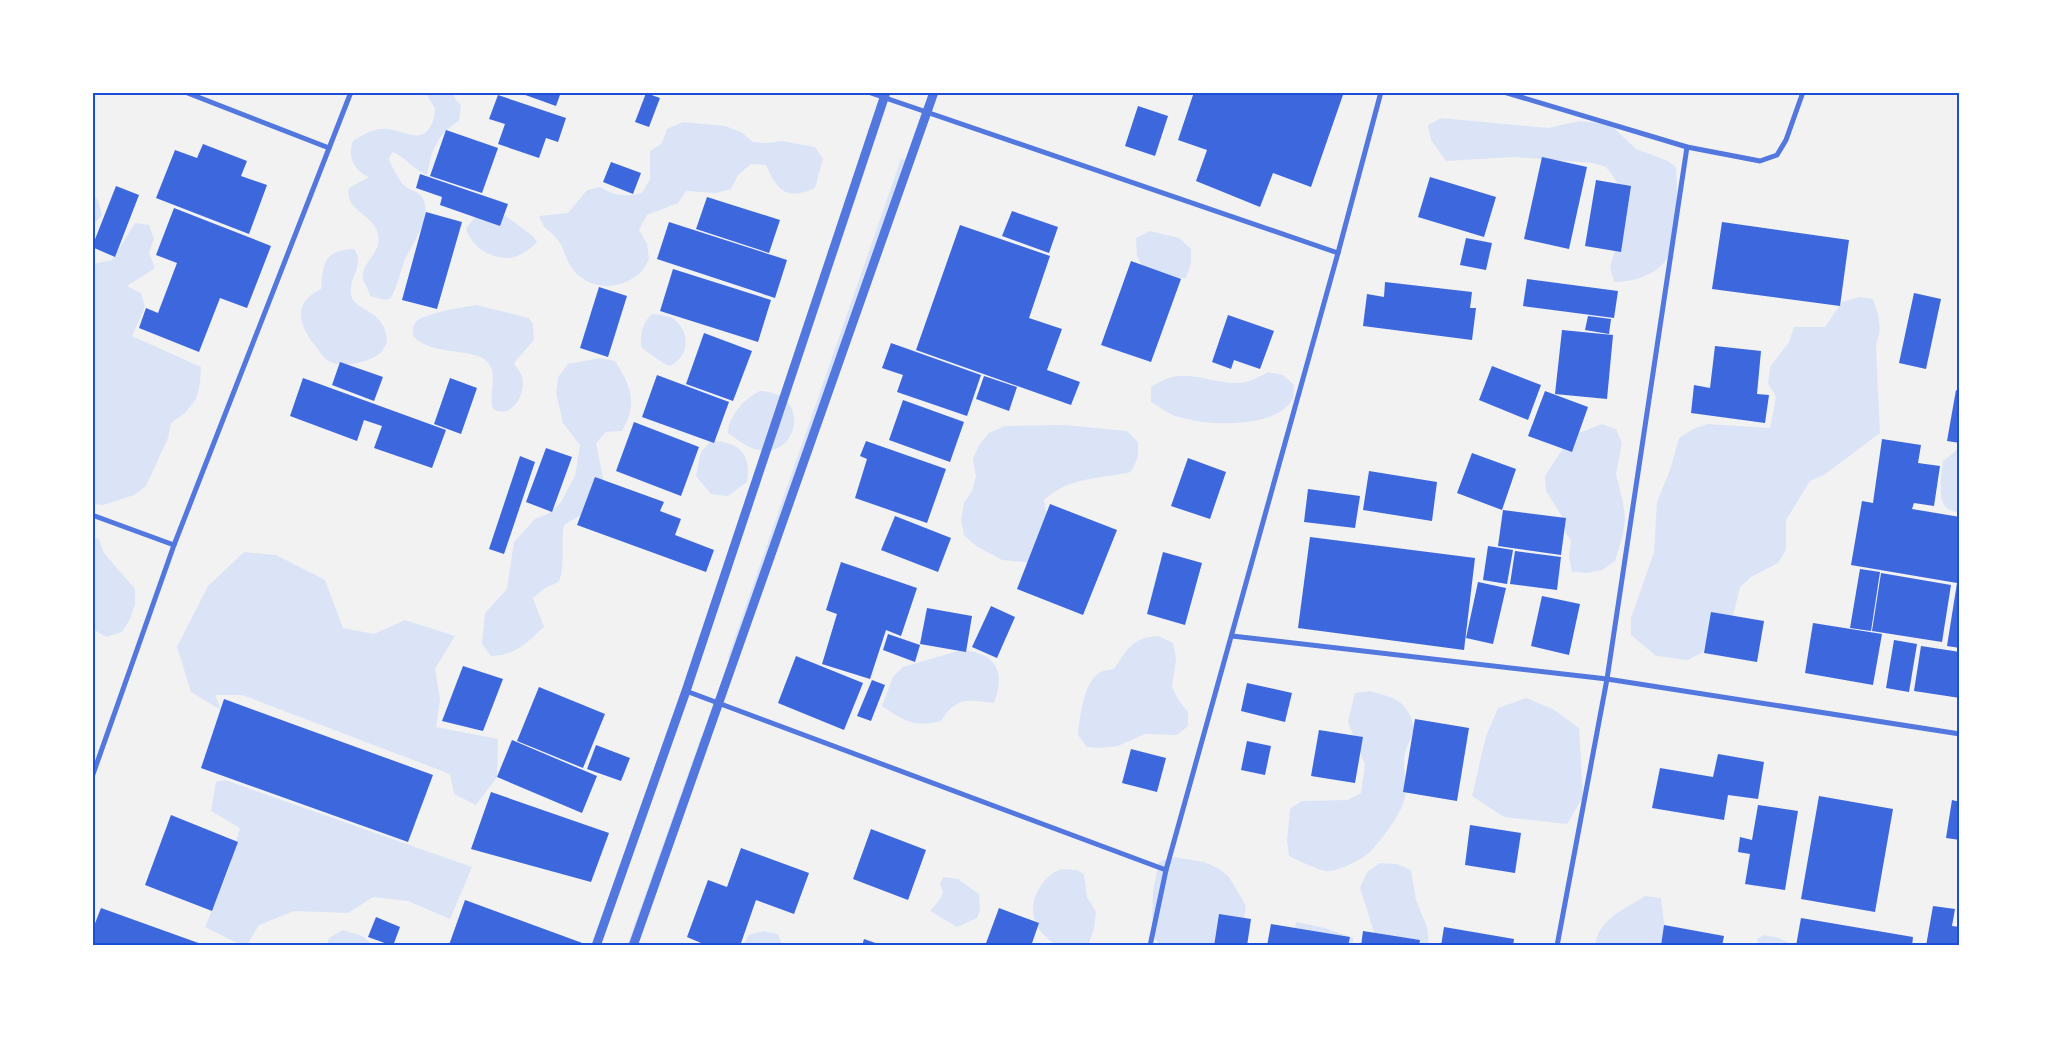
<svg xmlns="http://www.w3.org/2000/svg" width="2052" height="1038" font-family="'Open Sans',sans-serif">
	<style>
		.green { fill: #dbe4f7 }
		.building { fill: #3d67dc }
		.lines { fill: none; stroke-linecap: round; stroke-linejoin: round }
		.minor { stroke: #5277de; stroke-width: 5 }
		.tertiary { stroke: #5277de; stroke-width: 9 }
		.neatline { fill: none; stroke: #1d4ed8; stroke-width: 2 }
	</style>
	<rect width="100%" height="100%" fill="#f2f2f2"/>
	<g class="green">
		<path d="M427,93H454L455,99L461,105L459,121C438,133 431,151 427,175C414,170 406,158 393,152L389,158C390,164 401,184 406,187C410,190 416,191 419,194C438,211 410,246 404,262C400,274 397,286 391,298L385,300L370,296C369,290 364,284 363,278C361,261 385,252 377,231C371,213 344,210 349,188L369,177C354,170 347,158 353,141C361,136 372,129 382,129C399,127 421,147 431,125C433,122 435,115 435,110C434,104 427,99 427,93Z"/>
		<path d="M1441,118L1548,128L1580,121L1611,125L1636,149L1666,160L1676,167C1678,186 1678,245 1666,260C1654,276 1633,282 1614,282L1610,267L1623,223L1622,192L1615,179L1606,167L1592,163L1514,157L1446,161L1431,140L1428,125Z"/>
		<path d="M683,122L725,126L741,132L753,142L767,143L782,141L815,147L823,159L815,188C787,201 777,191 766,165L751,164L738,175L731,189L716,193L686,191L678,203L647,215L639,230L647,244L649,259C647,263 644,269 641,272C620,292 585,291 570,265C565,257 564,248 558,240C549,228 546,234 539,216L568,213L587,190L600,187C615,196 625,197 642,193L650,179V151L662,143L667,129Z"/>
		<path d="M901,159L907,160L729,662L728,657Z"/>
		<path d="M93,195L98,200L102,215L97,221L93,222Z"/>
		<path d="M500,212L533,236L537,242C531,249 519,257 509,258C490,259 470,246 466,228L477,215Z"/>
		<path d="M135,223L149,225L154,239L149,253L155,268L127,286L141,293L145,307L132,336L201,367L200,383L196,399L185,413L171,423L168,438L146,486L134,495L103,505L93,504V267L97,263L112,260Z"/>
		<path d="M1150,231L1179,238L1191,249V263L1186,278H1171L1144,270L1137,256L1136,238Z"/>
		<path d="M354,249C367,266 345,280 352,298C358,312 386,310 387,342C385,346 383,351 379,354C367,363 339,369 327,360C323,357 320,352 317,348C299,327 291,303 321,289C323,262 324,251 354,249Z"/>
		<path d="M1859,297L1873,299L1878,314L1880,330L1876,346L1880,433L1824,475L1810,481L1786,520V550L1778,563L1751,577L1740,587L1733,616L1701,653L1688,660L1656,656L1631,635V618L1654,552L1657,502L1670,470L1679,438L1693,429L1708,424L1770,428L1776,397L1768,383L1770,367L1789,342L1794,327H1825L1842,302Z"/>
		<path d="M476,305L529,318L533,325L534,340L514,363C516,367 521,372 522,377C527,394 511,420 493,409C488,395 498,376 489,364C478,346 433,358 413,336C413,330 412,325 417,321C426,313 463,307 476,305Z"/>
		<path d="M652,314C660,315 669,315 675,320C691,334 689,356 670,366L663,363L642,348C639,336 642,323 652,314Z"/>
		<path d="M600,358L615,361C631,385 638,405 622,431L606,432L596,443L605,488L603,502L564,525C560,545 566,563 559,582L545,588L533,598L544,627C526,643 517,655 491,656L482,644L485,613L507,589L514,542L535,519L550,513L561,502L575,476L580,445L563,423L556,393L558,377L568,364Z"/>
		<path d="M1268,372L1283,375L1294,385C1294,390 1294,396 1292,400C1275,429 1206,426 1179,417C1169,415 1160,407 1151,402V387C1184,364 1204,383 1238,383C1248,383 1259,377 1268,372Z"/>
		<path d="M760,391C813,393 798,459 758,450C748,448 736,439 728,433C728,416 746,397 760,391Z"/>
		<path d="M1602,424L1616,429L1622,443L1616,474L1623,502L1625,519L1623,534L1615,561L1602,570L1587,573L1572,572L1569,556L1571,540L1566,534L1563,518L1546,491L1545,476L1571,436Z"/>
		<path d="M1065,425L1127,431L1138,442V457L1131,472C1100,479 1068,477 1044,500L1047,519L1033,563L1002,560L976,546L964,535L961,520L964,503L972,491L976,476L973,459L979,445L989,433L1005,426Z"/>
		<path d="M711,441C738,441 752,454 747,482L728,496L711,494L696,476L701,452Z"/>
		<path d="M1959,448V513C1956,512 1951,511 1948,509C1936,501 1942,473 1943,461Z"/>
		<path d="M92,537L99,539L104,553L135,589V604L130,619L122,632L106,637L93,629Z"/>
		<path d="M244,552L276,555L325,580L343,628L374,634L405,620L455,636L435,669L440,699L436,727L498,739L497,777L476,805L454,794L450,774L242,695H215L221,710L191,692L177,647L208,586Z"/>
		<path d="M1158,636L1173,643L1176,659L1172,687L1179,701L1188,712V726L1177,735L1145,734L1118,746L1102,748L1087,747L1078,735C1080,717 1083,684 1099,673C1103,670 1110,670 1114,669C1128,648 1132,638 1158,636Z"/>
		<path d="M961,650C996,653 1006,670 994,703C967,700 957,696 941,721C913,728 905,721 882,706L893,677L903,667Z"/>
		<path d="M1370,691C1385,696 1400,697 1408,712C1421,735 1406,739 1404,759C1403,773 1408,787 1404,801C1399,817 1382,839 1370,852C1361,860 1336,873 1325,871C1313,868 1300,861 1289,856L1287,841L1290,809L1302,801L1347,800L1361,793L1365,765L1348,722L1355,693Z"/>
		<path d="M1526,698L1553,709L1579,728L1583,797L1567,824L1504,817L1472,796L1486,736L1498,708Z"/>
		<path d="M701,737H704L637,945L627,946Z"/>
		<path d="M225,780L472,867L450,919L408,901L373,897L348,913L294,911L259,925L247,945H241L205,927L227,874L240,828L211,811L216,782Z"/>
		<path d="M1174,857L1204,862L1218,868L1229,877L1246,906L1240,945H1160L1152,935L1153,890L1159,862Z"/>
		<path d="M1380,863L1397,864L1411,870L1416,900L1427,927L1429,945H1383L1374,932L1360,888L1367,872Z"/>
		<path d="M1062,869L1077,870L1084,874L1087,897L1096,912L1094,929L1088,945H1056C1049,940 1041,933 1037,926C1026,904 1040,876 1062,869Z"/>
		<path d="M943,877L958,879L979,894L980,910L977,918L957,927L930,911L941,898L943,891L940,884Z"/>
		<path d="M1645,896L1661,898L1665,931L1661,945L1595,946C1598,919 1625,909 1645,896Z"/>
		<path d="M1296,922L1325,928L1353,938V945L1294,946L1293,938Z"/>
		<path d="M343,930L362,936L373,945H327L329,938Z"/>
		<path d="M763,931L778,934L782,945H743L749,935Z"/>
		<path d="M1764,935L1779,938L1793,945H1758L1757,939Z"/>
	</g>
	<g class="building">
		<path d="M517,92H561L556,106Z"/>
		<path d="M1194,92H1344L1311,187L1273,173L1260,207L1196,181L1207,150L1178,140Z"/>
		<path d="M646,93L660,98L649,127L635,122Z"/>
		<path d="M498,95L566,118L558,142L546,138L539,158L498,144L505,124L489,119Z"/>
		<path d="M1138,106L1168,116L1155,156L1125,146Z"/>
		<path d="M446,130L498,148L482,193L430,176Z"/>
		<path d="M203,144L247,161L241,176L267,185L249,234L156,198L175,150L197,158Z"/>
		<path d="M1542,157L1587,167L1569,249L1524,239Z"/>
		<path d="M611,162L641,173L633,194L603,182Z"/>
		<path d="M420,174L508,204L500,226L440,205L442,197L416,188Z"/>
		<path d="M1430,177L1496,197L1484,237L1418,217Z"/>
		<path d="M1596,180L1631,186L1621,252L1585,246Z"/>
		<path d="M116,186L139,195L115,257L92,247Z"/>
		<path d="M707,197L780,220L769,253L696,229Z"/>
		<path d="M174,208L271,246L247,308L220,298L199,352L139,328L146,308L158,313L177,263L156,255Z"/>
		<path d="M1012,211L1058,227L1049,253L1002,236Z"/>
		<path d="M426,212L462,222L437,309L402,300Z"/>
		<path d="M669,222L787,260L775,298L657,259Z"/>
		<path d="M1722,222L1849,240L1840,306L1712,289Z"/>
		<path d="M960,225L1050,256L1029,318L1062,329L1047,370L1080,382L1071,405L916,350Z"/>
		<path d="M1466,238L1492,243L1486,270L1460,265Z"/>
		<path d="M1131,261L1181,279L1151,362L1101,345Z"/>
		<path d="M673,269L771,300L758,342L660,311Z"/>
		<path d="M1527,279L1618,291L1614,318L1523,306Z"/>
		<path d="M1385,282L1472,292L1470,308H1476L1472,340L1363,326L1367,294L1384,297Z"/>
		<path d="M599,287L627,296L608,357L580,348Z"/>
		<path d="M1914,293L1941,299L1926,369L1899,363Z"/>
		<path d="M1228,315L1274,331L1260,369L1234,360L1231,369L1212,362Z"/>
		<path d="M1588,316L1611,319L1609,334L1585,330Z"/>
		<path d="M1562,330L1613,335L1607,399L1555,394Z"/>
		<path d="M704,333L752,351L733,401L686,384Z"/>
		<path d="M891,343L981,375L967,416L897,392L903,375L882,368Z"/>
		<path d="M1715,346L1761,351L1757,394L1769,395L1765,423L1691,413L1694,385L1710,388Z"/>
		<path d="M340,362L383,377L374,401L332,385Z"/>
		<path d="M1492,366L1541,385L1528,420L1479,400Z"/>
		<path d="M657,375L729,402L714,443L642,417Z"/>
		<path d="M984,376L1017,387L1009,411L976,399Z"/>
		<path d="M303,378L446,430L432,468L374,448L382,426L364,420L357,441L290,416Z"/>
		<path d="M450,378L477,388L461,434L434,424Z"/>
		<path d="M1956,390L1960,391V443L1947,441Z"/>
		<path d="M1545,391L1588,407L1572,452L1528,436Z"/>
		<path d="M903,400L964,422L950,462L889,440Z"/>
		<path d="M634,422L699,447L681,496L616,471Z"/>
		<path d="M1882,439L1921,445L1918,463L1940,466L1934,506L1914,503L1912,509L1960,517V648L1947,646L1957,583L1851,565L1862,501L1873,503Z"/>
		<path d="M866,441L946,469L927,523L855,498L867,459L860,456Z"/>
		<path d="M546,448L572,457L552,512L526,502Z"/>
		<path d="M1472,453L1516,469L1502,510L1457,493Z"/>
		<path d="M520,456L535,462L504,554L489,549Z"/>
		<path d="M1188,458L1226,472L1210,519L1171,506Z"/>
		<path d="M1369,471L1437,482L1432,521L1363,510Z"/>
		<path d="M595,477L664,502L660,511L681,519L675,535L714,550L706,572L577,525Z"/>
		<path d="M1308,489L1360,496L1355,528L1304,522Z"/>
		<path d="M1050,504L1117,530L1083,615L1017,589Z"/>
		<path d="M1503,510L1566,518L1561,555L1498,546Z"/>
		<path d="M895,516L951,538L938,572L881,550Z"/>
		<path d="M1310,537L1475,558L1464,650L1298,628Z"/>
		<path d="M1488,546L1513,550L1507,584L1483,580Z"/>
		<path d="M1515,551L1561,557L1557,590L1510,584Z"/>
		<path d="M1163,552L1202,563L1185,625L1147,614Z"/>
		<path d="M841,562L917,588L901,636L886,630L870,679L822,664L837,614L826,610Z"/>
		<path d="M1860,569L1880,572L1871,631L1850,628Z"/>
		<path d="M1881,573L1951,585L1942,642L1872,631Z"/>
		<path d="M1478,582L1506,588L1493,644L1466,638Z"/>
		<path d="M1542,596L1580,604L1569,655L1531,646Z"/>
		<path d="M991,606L1015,617L997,658L972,647Z"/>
		<path d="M927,608L972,616L966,652L920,644Z"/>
		<path d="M1711,612L1764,621L1757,662L1704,653Z"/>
		<path d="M1813,623L1882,634L1873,685L1805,673Z"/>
		<path d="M888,634L920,645L915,662L883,650Z"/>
		<path d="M1894,640L1917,644L1909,692L1886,688Z"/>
		<path d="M1921,646L1960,652V698L1914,691Z"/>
		<path d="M796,656L863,683L844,730L778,703Z"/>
		<path d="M463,666L503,679L483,731L442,721Z"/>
		<path d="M872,680L885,685L871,721L857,716Z"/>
		<path d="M1247,683L1292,693L1285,722L1241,711Z"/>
		<path d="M539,687L605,714L583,768L517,741Z"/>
		<path d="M224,699L433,775L408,842L201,768Z"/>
		<path d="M1415,719L1469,728L1457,801L1403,792Z"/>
		<path d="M1319,730L1363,737L1355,783L1311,776Z"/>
		<path d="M512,740L597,776L582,813L497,777Z"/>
		<path d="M1247,741L1271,746L1265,775L1241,770Z"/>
		<path d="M596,745L630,758L621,781L587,769Z"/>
		<path d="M1131,749L1166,758L1157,792L1122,783Z"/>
		<path d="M1718,754L1764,762L1758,799L1728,795L1724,820L1652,808L1660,768L1713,777Z"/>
		<path d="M491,792L609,833L591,882L471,849Z"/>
		<path d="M1819,796L1893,809L1875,912L1801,899Z"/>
		<path d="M1952,800L1960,802V840L1946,838Z"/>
		<path d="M1758,805L1798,811L1785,890L1745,884L1750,854L1738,852L1740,837L1752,840Z"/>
		<path d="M171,815L238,842L212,911L145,885Z"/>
		<path d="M1470,825L1521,833L1515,873L1465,865Z"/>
		<path d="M871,829L926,850L908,900L853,879Z"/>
		<path d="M741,848L809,873L794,914L756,900L740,946H708L687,937L708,880L727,887Z"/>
		<path d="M465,900L585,944L584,946L449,945Z"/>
		<path d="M1933,906L1955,909L1952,926L1960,927V946H1926Z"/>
		<path d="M101,908L204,945V946H92V931Z"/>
		<path d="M999,908L1039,923L1031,946H985Z"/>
		<path d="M1219,914L1251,919L1247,946H1214Z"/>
		<path d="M376,917L400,927L393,946L368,937Z"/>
		<path d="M1801,918L1913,937L1912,946H1796Z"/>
		<path d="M1271,924L1350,937L1348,946H1267Z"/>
		<path d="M1664,925L1724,936L1722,946H1661Z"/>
		<path d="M1444,927L1514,939L1513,946H1441Z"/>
		<path d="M1363,931L1420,940L1419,946H1361Z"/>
		<path d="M864,939L881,945V946H862Z"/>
	</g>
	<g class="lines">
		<g class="minor">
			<path d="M185,92L329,148"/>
			<path d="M868,92L1338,253"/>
			<path d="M1504,92L1687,147L1760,161L1777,155L1786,140L1803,92"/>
			<path d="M92,515L174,545"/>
			<path d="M1232,636L1607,679L1960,734"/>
			<path d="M686,691L1166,870"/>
			<path d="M92,777L174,545L351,92"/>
			<path d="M1150,946L1166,870L1338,253L1381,92"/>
			<path d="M1557,946L1607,679L1687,147"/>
		</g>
		<g class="tertiary">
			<path d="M596,946L686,691L886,92"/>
			<path d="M633,946L934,92"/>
		</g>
	</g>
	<rect width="2052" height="1038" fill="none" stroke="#ffffff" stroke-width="188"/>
	<rect x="94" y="94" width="1864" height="850" class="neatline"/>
</svg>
